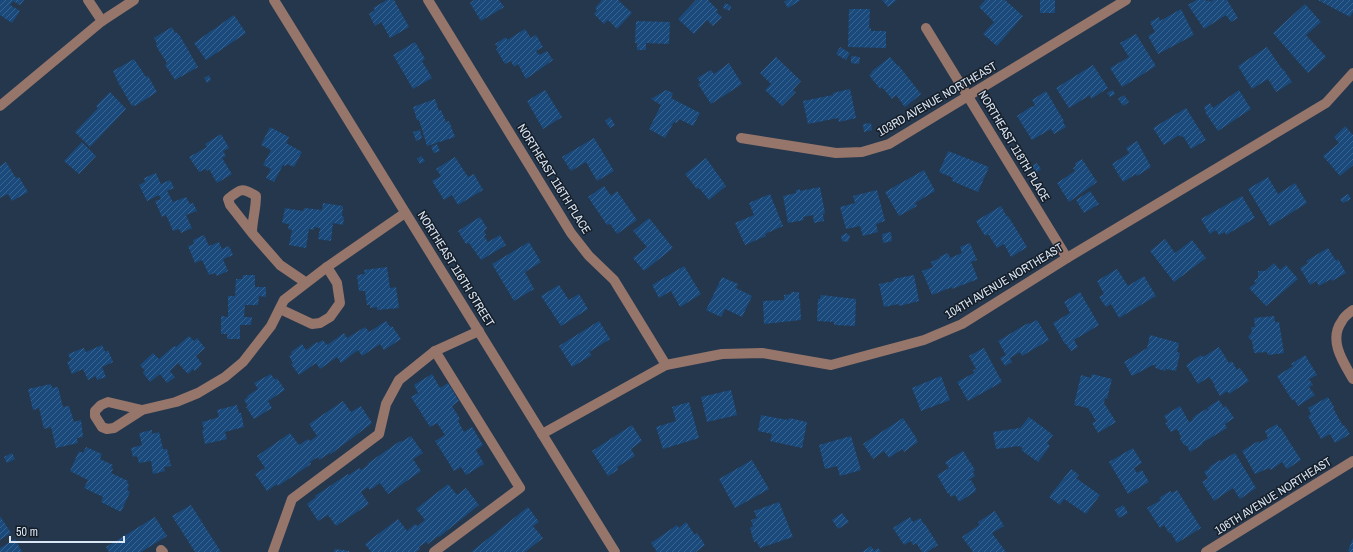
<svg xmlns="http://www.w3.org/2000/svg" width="1353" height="552" font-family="'Archivo Narrow',sans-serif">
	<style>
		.building { fill: url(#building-hatch) }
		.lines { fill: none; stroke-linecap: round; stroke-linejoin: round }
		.minor { stroke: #96756b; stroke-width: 10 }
		.labels { text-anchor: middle; stroke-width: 3; stroke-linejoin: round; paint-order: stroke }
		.street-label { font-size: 12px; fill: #dae6f4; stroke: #151e28 }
	</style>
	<defs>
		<pattern id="building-hatch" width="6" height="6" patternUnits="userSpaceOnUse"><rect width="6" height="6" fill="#1a497b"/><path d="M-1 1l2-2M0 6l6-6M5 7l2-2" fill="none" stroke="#3b638e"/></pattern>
	</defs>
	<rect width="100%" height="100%" fill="#24374d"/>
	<g class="building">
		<path d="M0,0H24L20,5L13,1L10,5L20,11L12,23L0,15Z"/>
		<path d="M387,0H394L409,27L390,38L381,22L375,26L369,14L375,10L373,8Z"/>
		<path d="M474,0H499L504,7L481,21L470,3Z"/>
		<path d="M602,0H618L632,13L617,29L608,20L604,24L594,14L597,10L595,8Z"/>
		<path d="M696,0H708L718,10L716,12L722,17L713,26L707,20L694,34L678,19Z"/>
		<path d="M787,0H801L788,8L784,2Z"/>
		<path d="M882,0H897L888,7Z"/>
		<path d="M985,0H1005L1023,16L997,46L983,34L994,22L979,7Z"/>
		<rect x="1040" y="0" width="15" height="13"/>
		<path d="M1196,0H1205L1206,1L1209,0L1210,2L1213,0H1227L1238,18L1231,22L1226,15L1204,29L1188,5Z"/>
		<path d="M1318,0H1353V12L1350,17Z"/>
		<path d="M725,3L731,6L730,11L723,8Z"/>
		<path d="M1305,4L1321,22L1306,35L1326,57L1308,73L1273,33Z"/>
		<path d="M849,9H870L869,28H871V31H886V48L848,47Z"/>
		<path d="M1181,9L1194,35L1158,54L1148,36L1155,32L1150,22L1159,17L1160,21Z"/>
		<path d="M234,15L246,33L206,60L194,43Z"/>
		<path d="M636,21L670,22L669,44L646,43V50H637V43H635Z"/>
		<path d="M172,27L175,33L176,32L180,36L198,67L175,80L165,65L167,63L158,49L156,45L157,44L154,38Z"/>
		<path d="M525,29L531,38L536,35L543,47L536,51L539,55L547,51L553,60L526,79L518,64L514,67L511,61L505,64L496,49L498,48L495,44L506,37L507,40Z"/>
		<path d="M1136,34L1156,66L1122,87L1110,68L1129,57L1120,43Z"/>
		<path d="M415,42L425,59L422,61L432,78L413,89L393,55Z"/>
		<path d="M840,47L850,53L846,60L836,54Z"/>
		<path d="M1267,47L1282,69H1283L1292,82L1276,92L1268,79L1252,89L1238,66Z"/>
		<path d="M851,56L860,57L859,64L851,63Z"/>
		<path d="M776,57L801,81L793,90L796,92L782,106L765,90L771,84L760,73Z"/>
		<path d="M890,57L898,66H899L921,94L905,107L896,95L892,99L882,87L880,89L869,75L872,73L871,72Z"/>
		<path d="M134,59L146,77L148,76L157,92L135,106L134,105L132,106L119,84L113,71Z"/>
		<path d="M729,63L742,84L711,104L698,84L701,83L697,78L711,70L714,74Z"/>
		<path d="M1093,65L1108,88L1091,99L1090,95L1069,108L1056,88Z"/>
		<path d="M209,75L211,80L207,83L204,78Z"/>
		<path d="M850,89L856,118L839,122L838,118L808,124L803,101L833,95V93Z"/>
		<path d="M545,90L562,117L543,129L527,101Z"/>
		<path d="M666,90L673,93L671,98L700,113L693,126L679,119L677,123L674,122L665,138L649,129L661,105L651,99Z"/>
		<path d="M1113,90L1115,94L1110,97L1107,93Z"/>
		<path d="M1239,90L1251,109L1218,131L1205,112H1206L1204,107L1210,103L1213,108Z"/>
		<path d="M1046,91L1064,121L1063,122L1066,127L1054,134L1051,129L1032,140L1017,116L1032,106L1033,107L1035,105L1032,100Z"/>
		<path d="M110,92L126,109L90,147L75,132L98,108L96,106Z"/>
		<path d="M1124,95L1129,102L1123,106L1118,99Z"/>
		<path d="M435,99L439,111L441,110L446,122L449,121L455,137L427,146L419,120H417L413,107Z"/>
		<path d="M1186,108L1206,140L1191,149L1183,136L1181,137L1179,135L1164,145L1153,128Z"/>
		<path d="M610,117L615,125L610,128L605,121Z"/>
		<path d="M871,123L872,130L864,132L863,124Z"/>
		<path d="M1345,126L1353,135V165L1340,176L1323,156L1339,143L1334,137Z"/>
		<path d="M270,127L289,137L286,143L302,152L294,167L287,164L286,166L283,165L274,182L266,178L271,169L263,165L271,150L261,145Z"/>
		<path d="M420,130L422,138L416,141L413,132Z"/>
		<path d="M221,134L229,148L223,151L226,156L222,158L232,174L217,183L209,169L207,171L205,169L199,172L189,157L207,147L205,144Z"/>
		<path d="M594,138L614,171L597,181L586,162L571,171L562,157Z"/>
		<path d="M1137,141L1151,167L1137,176L1136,174L1123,182L1112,164L1129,153L1126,148Z"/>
		<path d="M82,142L96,156L79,174L64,161Z"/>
		<path d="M437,144L440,151L434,153L431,147Z"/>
		<path d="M948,151L989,167L978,192L952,181L953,178L939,172Z"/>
		<path d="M421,156L425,161L420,164L417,159Z"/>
		<path d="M455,157L468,177L474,174L483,190L458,205L452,195L444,200L432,181L441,176L436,169Z"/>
		<path d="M706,158L726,186L709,200L699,188L697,189L685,174Z"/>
		<path d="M1082,159L1097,182L1069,202L1057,183L1075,171L1073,168L1076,166L1075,163Z"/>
		<path d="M6,162L16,178L19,177L28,192L12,201L8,194L0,198V166Z"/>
		<path d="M1037,163L1041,169L1036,173L1032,166Z"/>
		<path d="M924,170L935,191L915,203L917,206L899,216L885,192Z"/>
		<path d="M156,173L161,184L170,180L174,188L167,191L173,202L186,197L190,204L193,203L197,211L186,215L192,228L181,233L179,229L173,231L166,215L162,217L155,201L161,199L159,195L147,201L139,185L145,182L144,178Z"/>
		<path d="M1268,177L1278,194L1295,183L1307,203L1270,226L1248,189Z"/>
		<path d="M604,186L611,196L617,191L637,220L617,234L610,224L607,225L588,197Z"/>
		<path d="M820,187L825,213L823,214L824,221L814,223L813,215L803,217L804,220L788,223L783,196L796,193V190L800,189V191Z"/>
		<path d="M877,190L885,221L876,224L878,232L863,236L860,226L846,229L840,207L855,203L853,196Z"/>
		<path d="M1090,191L1099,204L1084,213L1076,200Z"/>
		<path d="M770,194L783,226L765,234L766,236L745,245L735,223L754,215L749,203Z"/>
		<path d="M1348,194L1351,199L1343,203L1340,199Z"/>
		<path d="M1242,196L1255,218L1226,235L1225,232L1219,235L1216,230L1210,234L1201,219Z"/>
		<path d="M323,203L343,206L342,216L344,217L343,225L333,223L331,241L318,239L320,228L314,227V230L309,229L306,248L289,245L292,230L288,229L289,224L282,223L285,208L303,211L304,208L322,210Z"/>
		<path d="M1001,206L1007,217L1008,216L1027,247L1011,257L1004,244L997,248L988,234L985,236L976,221Z"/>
		<path d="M480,217L487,228L484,231L486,235L484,236L488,242L500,235L506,245L481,260L469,243L466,244L458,231Z"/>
		<path d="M649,218L673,248L644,271L633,258L647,247L633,231Z"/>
		<path d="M891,232L892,241L883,243L882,234Z"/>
		<path d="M846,233L850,236L848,242L842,241L841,236Z"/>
		<path d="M204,235L209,246L219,242L222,249L229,246L233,255L223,259L228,271L217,276L215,273L209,275L202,260L195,263L188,246L194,244L193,240Z"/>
		<path d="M1165,239L1175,253L1192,240L1206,258L1174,282L1150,251Z"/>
		<path d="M529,242L541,262L525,272L534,289L514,301L492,264Z"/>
		<path d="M970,243L977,260L971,262L978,279L952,289V287L932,295L922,271L933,267L931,262L940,258L939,257L948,253L950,258L962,253L960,247Z"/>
		<path d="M1328,248L1336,261L1338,259L1346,273L1332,281L1331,279L1319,286L1316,281L1310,285L1300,268L1308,263L1306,261Z"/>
		<path d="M1274,263L1280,270L1286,265L1298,279L1266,306L1249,288L1256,283L1254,281L1258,278V271H1265Z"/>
		<path d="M684,266L701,294L680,307L671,291L659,298L652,285Z"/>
		<path d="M387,267L390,288L396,287L399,308L377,310V307L370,308V305H367L365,291H359L357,275L365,274L364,270Z"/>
		<path d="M1117,269L1128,286L1144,276L1156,296L1119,318L1111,304L1106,307L1099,297L1104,294L1097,281Z"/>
		<path d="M243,275H255V287H266V297L259,296L258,305H245L244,317H252L251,325H240V339H227V334H221V316L228,317V296H235L236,279H242Z"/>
		<path d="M914,275L919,301L899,306L898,304L884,307L879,284L894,281L893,279Z"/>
		<path d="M722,277L738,284L736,288L752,296L742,317L725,309L721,317L706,310Z"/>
		<path d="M559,285L569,300L579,294L588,309L561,326L541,296Z"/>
		<path d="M791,292H799V299H800L801,320L764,324L763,301L784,300V295L791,294Z"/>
		<path d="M1080,292L1099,325L1074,340L1078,347L1071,351L1066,344H1065L1053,323L1070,313L1064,302Z"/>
		<path d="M821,295L856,299L855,326L834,325V322L817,321L818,299H820Z"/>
		<path d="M1274,316L1275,322H1279L1284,353L1268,355L1267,352L1254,353L1252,341L1248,337L1252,332L1251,327H1255L1254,318Z"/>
		<path d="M1037,320L1049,340L1022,356L1020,352L1010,358L1012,362L1005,366L1000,358L1006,355L998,341L1028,323L1029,324Z"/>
		<path d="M386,321L390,327L392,326L401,339L384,350L380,344L362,356L358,350L341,363L337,357L320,369L316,363L299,375L291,364L293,363L289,356L292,354L291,352L302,344L306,350L317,342L318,343L323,340L327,345L344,333L347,338L365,327L369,332Z"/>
		<path d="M599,321L610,339L589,352L592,355L572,367L559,346Z"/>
		<path d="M1150,335L1179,343L1177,352L1180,353L1176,371L1166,369L1165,371L1155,368L1156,365H1153L1132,376L1124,362L1147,348Z"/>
		<path d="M189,336L194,341L197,338L205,348L196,356L202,364L195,371L193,369L188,374L178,363L170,371L175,377L167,383L160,374L150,382L143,373L145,371L140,365L153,353L159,359L174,346L176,347Z"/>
		<path d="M102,345L105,352L108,350L113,362L102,367L106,377L97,380L96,376L88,380L83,369L72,374L67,362L71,360L68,354L84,348L86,352Z"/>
		<path d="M1219,347L1229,363L1232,361L1237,370L1240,368L1249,381L1229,394L1227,391L1220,396L1214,386L1215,385L1209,377L1198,384L1186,365L1201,355L1203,357Z"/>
		<path d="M984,348L1002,382L968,401L957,382L974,373L973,370L976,369L969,356Z"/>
		<path d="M1305,355L1317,375L1309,379L1313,385L1309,387L1315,395L1298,406L1294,399L1292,400L1277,376L1293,366L1291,364Z"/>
		<path d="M271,374L275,380L277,378L285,390L268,401L272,408L254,419L246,407L248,406L244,400L248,397L247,396L258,389L254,383Z"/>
		<path d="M432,374L440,388L448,383L459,401L452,406L460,419L458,421L464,432L472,427L483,445L476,450L484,464L466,475L461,467L454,471L435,441L445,435L437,423L430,427L411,397L418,393L414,385Z"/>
		<path d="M1092,374L1112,379L1107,399L1105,398L1104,403L1116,422L1098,433L1092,423L1096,421L1088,408L1074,405L1081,375L1091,378Z"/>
		<path d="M941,376L950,400L921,411L912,388Z"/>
		<path d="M51,384L52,388L58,387L63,407L69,406L74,422L81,420L83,437L77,438L78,443L56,448L51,427L44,429L39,408L33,410L28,389Z"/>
		<path d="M731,390L737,415L707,422L701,397Z"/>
		<path d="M1328,397L1334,407L1333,408L1343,426L1344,425L1350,434L1335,443L1330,434L1321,439L1308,416L1311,414L1308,408Z"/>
		<path d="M1219,400L1224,408L1226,406L1234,418L1225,424L1227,428L1202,443L1203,444L1190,452L1187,446L1184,445L1180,439L1181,437L1177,429L1171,432L1165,423L1168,422L1164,416L1180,406L1189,422L1193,420L1192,419L1196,415L1206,409L1208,411H1209L1207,408Z"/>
		<path d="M343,401L351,412L361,406L372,423L331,454L330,453L319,460L318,457L310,462L311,464L278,486L277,484L267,491L255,474L265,468L257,456L290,433L299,445L308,439L310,441L317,436L309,424Z"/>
		<path d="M689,402L699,438L663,449L656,427L676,421L672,407Z"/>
		<path d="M237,405L239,413H241L244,427L225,432L227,439L205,444L202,430H204L202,422L219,417L217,410Z"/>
		<path d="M761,415L788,420L789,418L807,422L802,448L770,441L772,434L758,431Z"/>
		<path d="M1029,417L1053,435L1047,443L1050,446L1038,462L1021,450L1023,448L1019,446L996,449L993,432L1020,428Z"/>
		<path d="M903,418L917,439H916L918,442L904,452L902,449L889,458L884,451L873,459L863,444Z"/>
		<path d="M1277,424L1279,428L1280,427L1301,460L1287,469L1282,462L1271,470L1269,468L1255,474L1242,451L1258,441L1259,443L1268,438L1265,431Z"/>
		<path d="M632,425L642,441L631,449L635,456L617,467L618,470L608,476L592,451Z"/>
		<path d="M152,430V434L159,432L163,449H167L171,466L164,467L165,471L153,474L151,461L139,463L137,456L133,457L131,448L142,445L139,433Z"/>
		<path d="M411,436L423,453L413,459L421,471L388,494L380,483L370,490L368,487L361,492L369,504L336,526L328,515L318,521L307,504L316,497L315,496L348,474L349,475L359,468L361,470L368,465L367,464L400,441L401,442Z"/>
		<path d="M851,436L861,470L840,476L837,466L825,469L819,445Z"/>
		<path d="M86,447L102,454L100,459L113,465L111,468L113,469L111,473L128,481L127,483L129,485L127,490L130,492L121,512L101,502L103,497L84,488L88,480L70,471L79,451L83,453Z"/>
		<path d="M1133,448L1142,463L1134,468L1137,473L1142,470L1149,482L1128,494L1109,462Z"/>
		<path d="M963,451L975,470L973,472L975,476L969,480V481L971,480L976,489L975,490L976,491L959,502L955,495L951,497L949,493L948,494L937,475L949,468L945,462Z"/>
		<path d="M12,453L15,459L7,463L4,457Z"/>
		<path d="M1235,453L1256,488L1240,499L1233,488L1214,501L1202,482L1208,478L1204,472L1210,468L1209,467L1220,460L1221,461Z"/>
		<path d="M752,460L769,489L735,508L719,479Z"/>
		<path d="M1071,469L1079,475L1076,478L1100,495L1086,514L1064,499L1060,505L1049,497Z"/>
		<path d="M448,484L457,495L466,488L479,505L439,537L438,536L428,544L426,542L419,547L420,549L416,552H371L365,544L398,519L407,531L415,524L417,526L425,520L416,509Z"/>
		<path d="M1177,490L1201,528L1177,543L1171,533H1169L1164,525L1160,528L1147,508L1161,500L1159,498L1170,491L1172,493Z"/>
		<path d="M779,502L793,537L760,548L756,541L754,542L750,528L753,526L751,520L757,518L754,511Z"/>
		<path d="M191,505L221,552H195L172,516Z"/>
		<path d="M1123,505L1128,513L1119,518L1115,510Z"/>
		<path d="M528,507L539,522L533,526L543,538L525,552H471Z"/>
		<path d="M995,511L1004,526L992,533L1006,552H973L962,537L979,525L978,522Z"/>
		<path d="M842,513L849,522L838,529L832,520Z"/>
		<path d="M0,516L11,533L0,540Z"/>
		<path d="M155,517L167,536L141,552H109L106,547Z"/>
		<path d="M910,517L913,522L920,518L924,524H925L938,545L927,552H922L916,543L913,545L911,541L904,545L893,528Z"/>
		<path d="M686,522L695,535L697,533L705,545L696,552H657L651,543L677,525L679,528Z"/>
		<path d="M1353,538V552H1350L1348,551Z"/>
		<path d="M15,539L22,552H0V548Z"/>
		<path d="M871,546L874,551L878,548L881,552H862Z"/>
		<path d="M335,549L349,551V552H334Z"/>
	</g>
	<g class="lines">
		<g class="minor">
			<path d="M88,0L102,21"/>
			<path d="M274,0L615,552"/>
			<path d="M428,0L571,233L589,256L614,280L666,365"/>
			<path d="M926,28L1067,258"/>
			<path d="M0,106L102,21L134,0"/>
			<path d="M741,138L836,153L862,152L889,144L1126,0"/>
			<path d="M252,233L230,205L228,199C240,189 242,187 256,196C256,209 252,221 252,233L280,265L305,282"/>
			<path d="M280,309L312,324L320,323L330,317L340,303L337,283L327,267"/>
			<path d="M1353,310C1349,313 1344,316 1342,321C1328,340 1343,362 1353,379"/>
			<path d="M142,410L114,428L107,429L102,427L95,416V411L101,405L108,402L142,410L176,402L198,393L225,377L243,362L271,326L284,300L327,267L405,213"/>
			<path d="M542,434L666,365L722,354L762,353L831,365L924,340L962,324L1067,258L1326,103L1353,73"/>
			<path d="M161,550L163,552"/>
			<path d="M273,552L292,499L379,434L386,404L399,380L435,351L479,331"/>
			<path d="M434,552L520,488L435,351"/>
			<path d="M1206,552L1353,461"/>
		</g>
	</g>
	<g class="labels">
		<g class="street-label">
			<text transform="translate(937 99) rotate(-30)" y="4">103RD AVENUE NORTHEAST</text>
			<text transform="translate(1014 146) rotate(59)" y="4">NORTHEAST 118TH PLACE</text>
			<text transform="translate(554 179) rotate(58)" y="4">NORTHEAST 116TH PLACE</text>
			<text transform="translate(456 269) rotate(58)" y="4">NORTHEAST 116TH STREET</text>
			<text transform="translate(1004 281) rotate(-31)" y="4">104TH AVENUE NORTHEAST</text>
			<text transform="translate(1273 496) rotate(-32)" y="4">106TH AVENUE NORTHEAST</text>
		</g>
	</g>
	<path d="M10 536v6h114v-6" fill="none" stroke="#dae6f4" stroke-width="2"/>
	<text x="16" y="536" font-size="12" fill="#dae6f4" stroke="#151e28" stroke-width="3" paint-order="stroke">50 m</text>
</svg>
